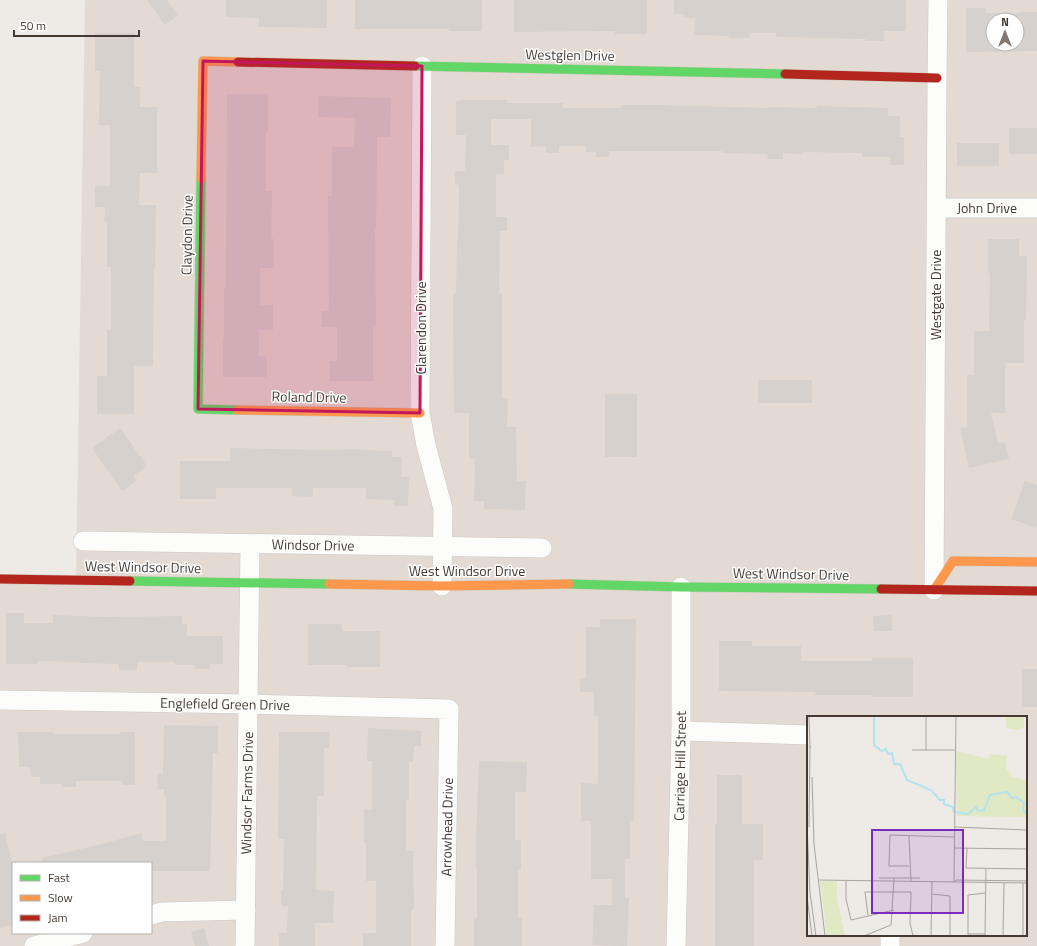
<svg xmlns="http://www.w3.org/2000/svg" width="1037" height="946" font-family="'Titillium Web',sans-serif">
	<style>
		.residential { fill: #e3dbd3; fill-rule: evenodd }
		.building { fill: #d6d1cd; fill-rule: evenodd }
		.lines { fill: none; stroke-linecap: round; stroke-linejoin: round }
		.street-casing { stroke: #cbc6c2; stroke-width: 20 }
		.fast-casing { stroke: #cfc7be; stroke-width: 10 }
		.slow-casing { stroke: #cfc7be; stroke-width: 10 }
		.jam-casing { stroke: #cfc7be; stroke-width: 10 }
		.street { stroke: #fcfcfb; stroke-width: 19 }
		.fast { stroke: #63d668; stroke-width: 9 }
		.slow { stroke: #ff974d; stroke-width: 9 }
		.jam { stroke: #b3261e; stroke-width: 9 }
		.marked { fill: #c2185b; fill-opacity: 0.2; stroke: #c2185b; stroke-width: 3; stroke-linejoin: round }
		.labels { text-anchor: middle; stroke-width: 3; stroke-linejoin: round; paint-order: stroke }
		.street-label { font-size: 14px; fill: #443a32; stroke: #fff }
		.inset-river { fill: none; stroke: #b3e2ef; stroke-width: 2 }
		.inset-road { fill: none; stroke: #aaa49e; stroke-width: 1 }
		.view { fill: #7b2cbf; fill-opacity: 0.15; stroke: #7b2cbf; stroke-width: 2 }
		.inset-edge { fill: none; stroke: #443a32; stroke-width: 2 }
	</style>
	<rect width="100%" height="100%" fill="#eeeae6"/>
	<path class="residential" d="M85,0H1037V946H0V578L76,580ZM993,20H1017V44H993ZM808,717H1026V935H808ZM13,863H151V933H13Z"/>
	<g class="building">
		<path d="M147,0H167L178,15L165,25Z"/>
		<path d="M226,0H327V28L259,27V18L226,17Z"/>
		<path d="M355,0H482V31H449V29H355Z"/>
		<path d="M514,0H647V34H615V31L514,32Z"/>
		<path d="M674,0H906V31H884V41H865L866,39L776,37V33H749V38H729V36L694,35L695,18H684V14H674Z"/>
		<path d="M966,8H986V13H1019V12H1037V51L966,52ZM993,20H1017V44H993Z"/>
		<path d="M95,33H134V87H140V107H157V173H140L139,205H156L155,267H154L153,366H134V414H97V376H107V330H111V267H107V222H104L105,207H95V186H110V125H99L100,71H95Z"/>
		<path d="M227,94H268V132H266V191H272L271,239H274V268H260V305H273V330H259V356H267V377H223V338H224V288H226Z"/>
		<path d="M318,96L391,98L390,137H377L376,229H375L376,327H373V381H330V361H337V327H322V311H329L328,196H332V147H354L355,118L318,117Z"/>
		<path d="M461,100H507V103H563V108H621V105H655L769,108V107L817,108V106L888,108V116H900V137H904V165H890L891,157H862V153L803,152V154L783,153V159H767L768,154L722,153V151H609V157H596V152H586V146H559V153H546V146L531,147V119H491V145H509V160H504V174H496V217H507V231H500L499,293H502V398H508L507,427H516L517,481H526L525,510L484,509V501H474L475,459H469V413H454L453,293H456L457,241H458L459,185L455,184V171H465L466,135H456V101Z"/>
		<rect x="1009" y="128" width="28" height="26"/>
		<rect x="957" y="143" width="42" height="23"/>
		<path d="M988,239H1019V256H1027L1026,320H1024V363H1005V413H991L998,443L1005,442L1009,459L969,468L960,428L967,427V375H974V331H989L990,273H988Z"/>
		<rect x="758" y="380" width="54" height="23"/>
		<rect x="605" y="394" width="32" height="63"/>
		<path d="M120,428L147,466L133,476L137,481L122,491L92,448Z"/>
		<path d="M230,448L323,450L361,449V450L392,451V457H402L401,477H409L408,506H394L395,500L366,499V488H313V497L292,496V488H216V499H180V461H230Z"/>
		<path d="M1025,481L1037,485V528L1011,519Z"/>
		<path d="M6,613H24V623H53V615L105,617L182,616V624H187V636H223V664H210V669H195V665H175V662H137V670H119V664L80,663V662L37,661V664H6Z"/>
		<path d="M892,615V631H874L873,616Z"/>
		<path d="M600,619H636L634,821H630V859H625V898H629L627,946L592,945L594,905H612V879H591V821H581V783L598,784V716H594V692H580V678H586V627H600Z"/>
		<path d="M308,624H342V631H380V667H347V665H308Z"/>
		<path d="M719,641H752V646H801V661H872V658H913V697H872V695H815V692L719,691Z"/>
		<rect x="1022" y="669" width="15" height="38"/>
		<path d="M164,725L218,726V753H213L210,871H151V863H43L42,858L102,844L141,833L143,841H166V795H164V789H157L158,774H163Z"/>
		<path d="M368,728L421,731V746H414L413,762H409V800H406V851H413L414,909H411V946H363V933H376V881H366V842H364V810H372V761H367Z"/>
		<path d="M18,732H53V734H120V732H135V785H122V781H76V787H62V784H40V777H31L30,767H19Z"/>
		<path d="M279,732H330L329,748H324V796H317L316,890L334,891L333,923H315V946H279V933H287L288,906H281V890H283L284,839H278Z"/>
		<path d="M479,761L527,762L526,792H515V840H521V870H518V918H522V946H474V918H477V870H476V840Z"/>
		<path d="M717,775H742V824H763V860H754V946H715V824H717Z"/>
		<path d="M5,833L13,866V924L0,928V834Z"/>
		<path d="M204,928L209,946H195L191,932Z"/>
	</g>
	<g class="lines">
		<g class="street-casing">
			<g id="street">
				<path d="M422,66L420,413L426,445L443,509L442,586"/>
				<path d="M937,208H1037"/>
				<path d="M83,541L542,548"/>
				<path d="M934,590L937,78L938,0"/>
				<path d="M0,700L248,704L449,709L445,946"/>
				<path d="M681,731L808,735"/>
				<path d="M151,915L162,912L246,910"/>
				<path d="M34,946L83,933"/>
				<path d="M245,946L250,544"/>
				<path d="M676,946L681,731V587"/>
				<path d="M890,946V935"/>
			</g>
		</g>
		<g class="fast-casing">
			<g id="fast">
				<path d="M415,66L785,74"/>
				<path d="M201,179L198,409L237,410"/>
				<path d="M130,581L329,584"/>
				<path d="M569,584L681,587L881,589"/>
			</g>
		</g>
		<g class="slow-casing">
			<g id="slow">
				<path d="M201,179L203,61L238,62"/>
				<path d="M237,410L420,413"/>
				<path d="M329,584L442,586L569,584"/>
				<path d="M934,590L953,561L1037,562"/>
			</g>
		</g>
		<g class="jam-casing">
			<g id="jam">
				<path d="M238,62L415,66"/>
				<path d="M785,74L937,78"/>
				<path d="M0,579L130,581"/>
				<path d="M881,589L1037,591"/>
			</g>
		</g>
		<use href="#street" class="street"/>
		<use href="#fast" class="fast"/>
		<use href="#slow" class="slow"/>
		<use href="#jam" class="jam"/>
	</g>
	<path class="marked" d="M203,61L422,66L420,413L198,409Z"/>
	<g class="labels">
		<g class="street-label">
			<text transform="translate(570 55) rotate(1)" y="5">Westglen Drive</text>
			<text x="987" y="213">John Drive</text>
			<text transform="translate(187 235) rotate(-89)" y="5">Claydon Drive</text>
			<text transform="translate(936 295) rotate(-90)" y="5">Westgate Drive</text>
			<text transform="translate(421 328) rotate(-90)" y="5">Clarendon Drive</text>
			<text transform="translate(309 397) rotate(1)" y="5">Roland Drive</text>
			<text transform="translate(313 545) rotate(1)" y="5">Windsor Drive</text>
			<text transform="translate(143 567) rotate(1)" y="5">West Windsor Drive</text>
			<text x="467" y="576">West Windsor Drive</text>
			<text transform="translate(791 574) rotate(1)" y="5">West Windsor Drive</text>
			<text transform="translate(225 704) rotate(1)" y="5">Englefield Green Drive</text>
			<text transform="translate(680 766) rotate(-89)" y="5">Carriage Hill Street</text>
			<text transform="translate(247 793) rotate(-89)" y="5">Windsor Farms Drive</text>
			<text transform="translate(447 827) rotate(-89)" y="5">Arrowhead Drive</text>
		</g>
	</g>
	<g transform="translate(807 716)">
		<rect width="220" height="220" fill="#eeeae6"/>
		<path d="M199,0H217V12L210,14L199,12ZM149,35L182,43V38L200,40L199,52L206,61L220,65V112L219,101L150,100ZM13,165H30V183L38,220H20Z" fill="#e1e9c4"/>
		<path class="inset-river" d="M67,0V29L75,35L79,33L81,38L85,37L87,48H93L100,64L124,74L133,84H137V88L146,91L147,97M149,96L161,98L169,91L171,95L177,94L183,79L200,76L205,82L209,81L217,87L216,94L220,98"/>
		<path class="inset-road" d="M2,0L3,32M105,34H148M119,34V0M5,61L7,128L18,220M0,108L3,177L9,220M2,111L3,30M148,111L220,114M102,120L104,166M147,132L220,133M160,132L159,152L220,153M102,150H82L83,119L147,121M72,162H113M12,164L220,167M39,165V183L44,204L87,194M147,166L149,0M147,166L149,164L220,165M125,178L143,180V220M0,180L5,220M61,199L58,176H104L103,207L106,220M161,218H178M57,220L84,209L87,162M124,220L125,166M161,220V179L178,177M178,220L179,152M196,220L197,167M216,220V167"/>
		<path class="view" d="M65,114H156V197H65Z"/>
		<rect width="220" height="220" class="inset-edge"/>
	</g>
	<rect x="12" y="862" width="140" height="72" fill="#ffffff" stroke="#b4b0ad"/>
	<rect x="20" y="875" width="20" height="6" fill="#63d668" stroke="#b4b0ad"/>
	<text x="48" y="882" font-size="12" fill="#443a32">Fast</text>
	<rect x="20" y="895" width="20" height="6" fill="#ff974d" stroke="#b4b0ad"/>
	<text x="48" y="902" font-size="12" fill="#443a32">Slow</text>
	<rect x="20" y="915" width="20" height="6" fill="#b3261e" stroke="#b4b0ad"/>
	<text x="48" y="922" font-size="12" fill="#443a32">Jam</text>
	<g transform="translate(1005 32)"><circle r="19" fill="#ffffff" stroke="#b4b0ad"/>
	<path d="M0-3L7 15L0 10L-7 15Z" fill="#807871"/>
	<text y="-6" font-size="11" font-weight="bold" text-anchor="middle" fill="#443a32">N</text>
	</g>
	<path d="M14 30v6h125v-6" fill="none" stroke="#443a32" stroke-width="2"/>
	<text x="20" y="30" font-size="12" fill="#443a32" stroke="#ffffff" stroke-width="3" paint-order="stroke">50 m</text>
</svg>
